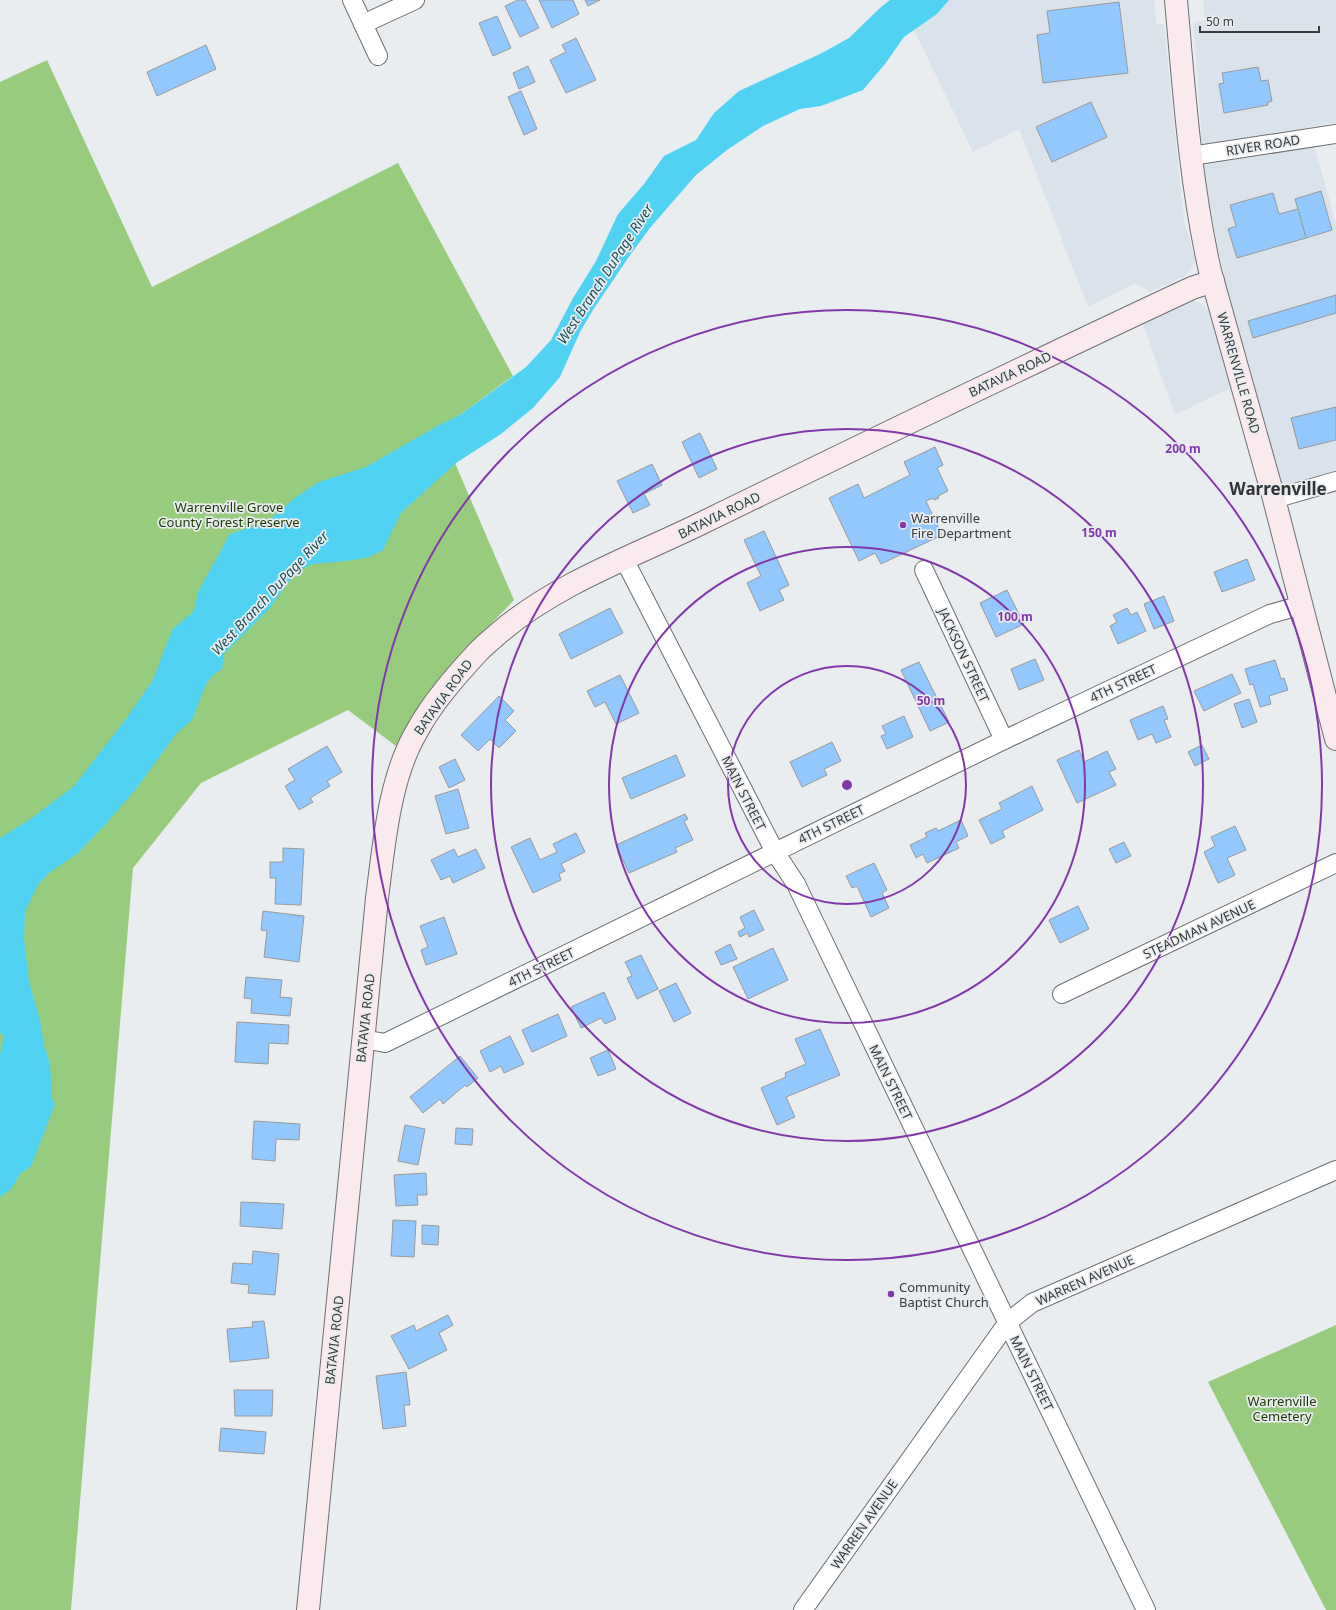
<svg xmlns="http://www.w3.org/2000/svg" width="1336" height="1610" font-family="'Noto Sans',sans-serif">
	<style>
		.built { fill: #dae2eb }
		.green { fill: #97cc7e }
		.water { fill: #50d3f2 }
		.building { fill: #92c8fe; stroke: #979a9c }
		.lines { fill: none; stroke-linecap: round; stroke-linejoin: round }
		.minor-casing { stroke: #6c6e71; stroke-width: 20 }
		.secondary-casing { stroke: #6c6e71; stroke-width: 24 }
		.minor { stroke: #fff; stroke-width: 18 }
		.secondary { stroke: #fae9ed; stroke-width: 22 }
		.ring { fill: none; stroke: #8338a9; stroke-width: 2 }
		.poi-dot { fill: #8338a9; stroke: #eaedf0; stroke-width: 1.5 }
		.labels { text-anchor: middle; stroke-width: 3.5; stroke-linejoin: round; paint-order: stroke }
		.street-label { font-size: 13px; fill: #393a3b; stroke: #eaedf0 }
		.park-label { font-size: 13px; fill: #173800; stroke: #eaedf0 }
		.poi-label { font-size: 13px; fill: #393a3b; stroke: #eaedf0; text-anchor: start }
		.water-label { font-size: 14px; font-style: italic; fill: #19505d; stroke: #eaedf0 }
		.district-label { font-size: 17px; font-weight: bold; fill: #303235; stroke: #eaedf0 }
		.centre { fill: #8338a9; stroke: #eaedf0; stroke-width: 2 }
		.ring-label { font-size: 12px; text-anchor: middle; font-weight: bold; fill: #8338a9; stroke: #eaedf0; stroke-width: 3.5; stroke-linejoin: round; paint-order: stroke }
	</style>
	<rect width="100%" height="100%" fill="#eaedf0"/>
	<g class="built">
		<path d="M949,0H1154L1156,24H1164L1180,183L1185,224L1195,259L1193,266L1185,276L1150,292L1136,283L1088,307L1019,129L973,152L914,30L937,14Z"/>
		<path d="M1203,0H1336V123L1309,127L1336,224V474L1282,489L1228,296L1205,181L1193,23L1205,20Z"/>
		<path d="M1193,301L1198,302L1210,311L1230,388L1175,415L1143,324Z"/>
	</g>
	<g class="green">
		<path d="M47,60L152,287L398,163L513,376L460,415L439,426L514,600L464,652L429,693L396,746L348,710L201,783L133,868L71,1610H0V82Z"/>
		<path d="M1336,1325V1610H1326L1208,1382Z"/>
	</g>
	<path class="water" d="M890,0H949L937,14L904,37L885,64L863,90L821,106L800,109L763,126L727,150L696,175L650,228L628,258L593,310L580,332L560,377L533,408L501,434L456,463L401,513L383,550L369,557L347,561L312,564L296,572L269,609L224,654L222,669L214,674L206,684L192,720L176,734L136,789L103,827L78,853L49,873L37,886L25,912L24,939L29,982L40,1020L44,1046L50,1063L52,1099L55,1104L32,1164L28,1169L21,1173L11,1189L0,1197V1055L4,1036L0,1033V838L32,818L74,786L126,719L153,680L172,630L194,611L198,592L230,534L267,522L296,497L319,482L366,467L439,425L460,415L526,367L551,340L573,298L596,261L618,214L644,184L664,156L696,140L714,113L739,91L820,54L849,38L880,8Z"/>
	<g class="building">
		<path d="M518,0H525L539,28L520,37L505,6Z"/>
		<path d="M539,0H573L579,14L552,28Z"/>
		<path d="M585,0H600L588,6Z"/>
		<path d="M1119,2L1128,73L1043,83L1037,35L1050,33L1047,11Z"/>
		<path d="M497,16L511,48L493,56L479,23Z"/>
		<path d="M576,38L596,80L566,93L550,60L566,52L562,45Z"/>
		<path d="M206,45L216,69L157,96L147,72Z"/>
		<path d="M528,66L535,82L519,89L513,73Z"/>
		<path d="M1258,67L1261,81L1268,80L1272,101L1268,102V105L1224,113L1219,84L1224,83L1222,73Z"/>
		<path d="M521,91L537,129L524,135L508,97Z"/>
		<path d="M1091,102L1107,137L1052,162L1036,127Z"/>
		<path d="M1321,191L1332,230L1306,238L1295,199Z"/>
		<path d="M1273,193L1279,214L1298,209L1306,238L1237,258L1228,229L1236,226L1230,205Z"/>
		<path d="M1336,295V313L1253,338L1248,321Z"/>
		<path d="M1336,407V440L1299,449L1291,418Z"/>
		<path d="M700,433L717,469L699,478L682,442Z"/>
		<path d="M935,447L943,465L937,468L948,491L938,496L939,498L934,500L933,498L926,501L942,535L881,564L875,553L859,561L829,498L858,484L864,498L910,475L904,462Z"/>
		<path d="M652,464L662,485L644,494L650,505L633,513L617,481Z"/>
		<path d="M764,531L789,585L779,590L784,600L760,611L747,583L761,576L744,540Z"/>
		<path d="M1247,559L1255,580L1222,592L1214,572Z"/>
		<path d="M1007,590L1024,624L996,637L980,603Z"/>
		<path d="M1164,596L1174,621L1154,629L1144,604Z"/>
		<path d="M610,608L623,633L571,659L559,634Z"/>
		<path d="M1127,608L1131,615L1137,612L1146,631L1118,644L1110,626L1117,622L1113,615Z"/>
		<path d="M1035,659L1044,680L1019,690L1011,669Z"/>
		<path d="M1275,660L1281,679L1284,678L1288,690L1269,696L1271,704L1260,707L1253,684L1250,685L1245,669Z"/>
		<path d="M919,662L949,722L930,731L901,670Z"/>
		<path d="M1232,674L1241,693L1204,711L1194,691Z"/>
		<path d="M620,675L639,713L616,724L605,702L595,707L587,691Z"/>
		<path d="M499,696L514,711L505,720L516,731L499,748L490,739L478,751L461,735Z"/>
		<path d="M1249,699L1257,722L1242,728L1234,704Z"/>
		<path d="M1163,706L1168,719L1164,720L1171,737L1156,743L1152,734L1138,740L1130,720Z"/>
		<path d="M904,716L913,737L887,749L881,736L886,734L882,726Z"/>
		<path d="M832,742L841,761L824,769L827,775L802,787L790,762Z"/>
		<path d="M1202,745L1209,759L1195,766L1188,752Z"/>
		<path d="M327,746L342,772L327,781L330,786L310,798L313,802L299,810L285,786L295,780L288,769Z"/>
		<path d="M1079,750L1084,762L1107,751L1116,769L1109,772L1116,785L1077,803L1057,760Z"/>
		<path d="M676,755L685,776L631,799L622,778Z"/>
		<path d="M455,759L465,780L449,788L439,767Z"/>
		<path d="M1032,786L1043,810L1002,831L1005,837L991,844L979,820L1002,809L999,803Z"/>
		<path d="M458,789L469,828L446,834L435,796Z"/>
		<path d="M685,814L688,819L684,821L693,840L675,848L677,852L629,873L616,845Z"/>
		<path d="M961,820L968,836L956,842L959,848L927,863L923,854L916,858L910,845L927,837L925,833L936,828L938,831Z"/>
		<path d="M1235,826L1246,850L1227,858L1235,875L1218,883L1204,852L1215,846L1211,837Z"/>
		<path d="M576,833L585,852L561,864L565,871L559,874L561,880L533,893L511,847L530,838L540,860L557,852L553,844Z"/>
		<path d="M1124,842L1131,856L1116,863L1109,849Z"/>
		<path d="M283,848L304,849L301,905L275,904L276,878H270V862H283Z"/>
		<path d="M454,849L458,857L476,849L485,868L453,883L450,876L441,880L431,860Z"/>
		<path d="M874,863L887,890L882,893L889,908L871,917L857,886L852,888L846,876Z"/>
		<path d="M1078,906L1089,929L1060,943L1049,920Z"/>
		<path d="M754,910L764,930L749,937L748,933L740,937L738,932L745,928L740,917Z"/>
		<path d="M263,911L304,916L299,962L264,957L267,931L261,930Z"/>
		<path d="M444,917L457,954L426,965L421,950L428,947L420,926Z"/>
		<path d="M730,944L737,959L721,965L715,952Z"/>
		<path d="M773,948L788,980L748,999L733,967Z"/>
		<path d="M641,955L658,989L637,999L627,978L632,976L625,962Z"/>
		<path d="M246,977L282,980L280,997L292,998L290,1016L251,1013L252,999L244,998Z"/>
		<path d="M676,983L691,1013L674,1022L659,991Z"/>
		<path d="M604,992L616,1019L605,1024L601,1018L581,1028L571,1007Z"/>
		<path d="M558,1014L567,1036L532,1052L522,1030Z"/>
		<path d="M237,1022L289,1025L288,1044L269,1043L268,1064L235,1062Z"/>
		<path d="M820,1029L840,1075L786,1097L795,1117L777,1125L761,1088L786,1077L785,1073L806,1064L795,1039Z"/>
		<path d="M510,1036L524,1064L504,1073L501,1066L490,1072L480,1051Z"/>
		<path d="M608,1050L616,1069L598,1076L590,1058Z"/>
		<path d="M460,1056L478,1078L467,1087L465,1085L443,1104L440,1099L423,1113L410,1097Z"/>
		<path d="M254,1121L300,1124L299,1140L276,1139L275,1161L252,1159Z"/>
		<path d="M405,1125L425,1129L418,1165L398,1161Z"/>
		<path d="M456,1128L473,1129L472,1145L455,1144Z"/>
		<path d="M426,1173L427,1195H417L418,1205L396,1206L394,1175Z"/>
		<path d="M241,1202L284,1204L282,1229L240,1226Z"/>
		<path d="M393,1220L416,1221L414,1257L391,1256Z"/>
		<path d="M422,1225L439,1226L438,1245L422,1244Z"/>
		<path d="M253,1251L279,1254L275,1295L248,1293L249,1285L231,1283L233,1263L252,1264Z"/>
		<path d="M448,1315L453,1325L439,1333L447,1350L409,1369L391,1336L414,1325L416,1331Z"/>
		<path d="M264,1321L269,1358L230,1362L227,1329L253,1327L252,1322Z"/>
		<path d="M406,1372L410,1405H404L406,1426L383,1429L376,1376Z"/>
		<path d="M234,1390H273L272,1416H235Z"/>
		<path d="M221,1428L266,1432L264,1454L219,1451Z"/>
	</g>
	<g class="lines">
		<g class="minor-casing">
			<g id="minor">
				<path d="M352,0L378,56"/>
				<path d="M363,24L415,0"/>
				<path d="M1191,156L1336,134"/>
				<path d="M1274,499L1336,481"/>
				<path d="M624,559L775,852L796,884L1146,1610"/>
				<path d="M924,570L1004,740"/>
				<path d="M1062,994L1336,863"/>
				<path d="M363,1039L385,1043L1004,740L1270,614L1302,605"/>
				<path d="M803,1610L1008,1322L1032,1303L1336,1170"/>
			</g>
		</g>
		<g class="secondary-casing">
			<g id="secondary">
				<path d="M1176,0C1184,90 1190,182 1210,271L1274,499L1336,739"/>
				<path d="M308,1610L377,898C384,845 389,778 417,731C432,703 455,677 476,654C483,646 492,639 500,632C559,582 635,556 704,522C866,443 1029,364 1192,288L1213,281"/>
			</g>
		</g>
		<use href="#minor" class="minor"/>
		<use href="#secondary" class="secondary"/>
	</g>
	<g class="ring">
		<circle cx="847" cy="785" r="119"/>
		<circle cx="847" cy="785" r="238"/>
		<circle cx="847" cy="785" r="356"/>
		<circle cx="847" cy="785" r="475"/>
	</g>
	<g class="poi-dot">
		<circle cx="903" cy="525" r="4"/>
		<circle cx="891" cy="1294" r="4"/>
	</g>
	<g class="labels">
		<g class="street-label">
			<text transform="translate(1263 145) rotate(-9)" y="5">RIVER ROAD</text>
			<text transform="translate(1239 373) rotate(74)" y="5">WARRENVILLE ROAD</text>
			<text transform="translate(1010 374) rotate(-25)" y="5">BATAVIA ROAD</text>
			<text transform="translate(719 515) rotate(-26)" y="5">BATAVIA ROAD</text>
			<text transform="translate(964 655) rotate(65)" y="5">JACKSON STREET</text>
			<text transform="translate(1123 683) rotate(-25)" y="5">4TH STREET</text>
			<text transform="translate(443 697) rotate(-54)" y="5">BATAVIA ROAD</text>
			<text transform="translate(744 793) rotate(63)" y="5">MAIN STREET</text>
			<text transform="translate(831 824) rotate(-26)" y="5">4TH STREET</text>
			<text transform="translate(1199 929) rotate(-25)" y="5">STEADMAN AVENUE</text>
			<text transform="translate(541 967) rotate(-26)" y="5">4TH STREET</text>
			<text transform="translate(365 1018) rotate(-84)" y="5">BATAVIA ROAD</text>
			<text transform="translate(891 1082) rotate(64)" y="5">MAIN STREET</text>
			<text transform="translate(1085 1280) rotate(-24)" y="5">WARREN AVENUE</text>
			<text transform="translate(334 1340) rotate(-84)" y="5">BATAVIA ROAD</text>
			<text transform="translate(1032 1373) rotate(64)" y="5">MAIN STREET</text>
			<text transform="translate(864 1524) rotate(-55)" y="5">WARREN AVENUE</text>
		</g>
		<g class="park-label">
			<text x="229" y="512">Warrenville Grove<tspan x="229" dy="15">County Forest Preserve</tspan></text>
			<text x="1282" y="1406">Warrenville<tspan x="1282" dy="15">Cemetery</tspan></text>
		</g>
		<g class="poi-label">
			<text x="911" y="523">Warrenville<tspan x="911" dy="15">Fire Department</tspan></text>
			<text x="899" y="1292">Community<tspan x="899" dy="15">Baptist Church</tspan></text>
		</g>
		<g class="water-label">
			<text transform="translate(605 274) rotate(-57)" y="5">West Branch DuPage River</text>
			<text transform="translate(270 593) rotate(-47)" y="5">West Branch DuPage River</text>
		</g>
		<g class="district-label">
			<text x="1278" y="495">Warrenville</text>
		</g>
	</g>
	<circle cx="847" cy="785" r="6" class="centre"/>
	<g class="ring-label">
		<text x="1183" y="453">200 m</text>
		<text x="1099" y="537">150 m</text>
		<text x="1015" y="621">100 m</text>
		<text x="931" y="705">50 m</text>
	</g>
	<path d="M1200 26v6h119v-6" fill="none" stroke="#393a3b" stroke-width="2"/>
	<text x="1206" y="26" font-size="12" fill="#393a3b" stroke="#eaedf0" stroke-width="3" paint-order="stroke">50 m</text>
</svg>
